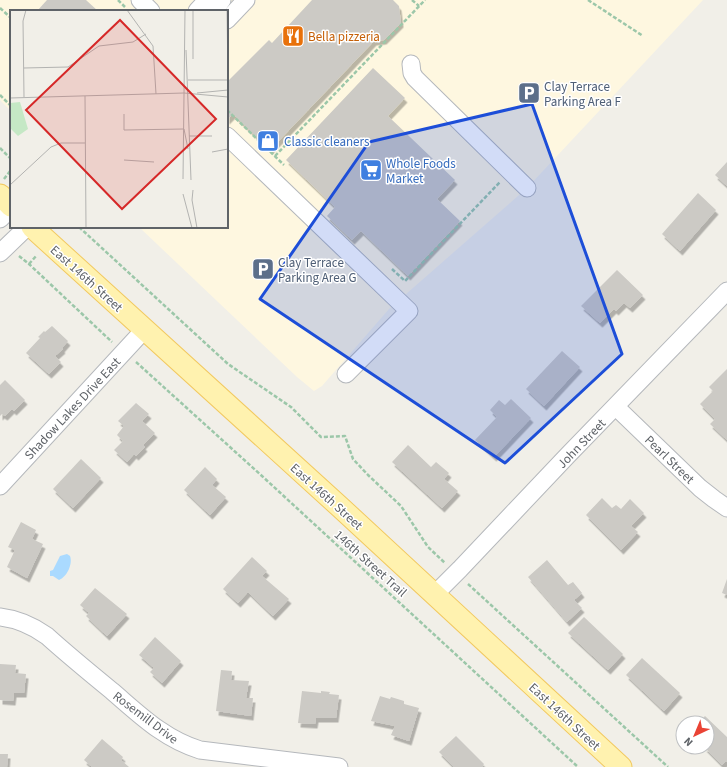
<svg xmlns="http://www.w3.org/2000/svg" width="727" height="767" font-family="'Source Sans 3',sans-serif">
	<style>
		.commercial { fill: #fef7e0 }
		.water { fill: #aadaff }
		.building { fill: #cccac5; filter: url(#shadow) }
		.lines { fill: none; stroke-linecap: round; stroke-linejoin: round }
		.minor-casing { stroke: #b5b8bc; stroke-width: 19 }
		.major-casing { stroke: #f2c960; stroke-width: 23 }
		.path { stroke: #9cc7a9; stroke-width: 2.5; stroke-dasharray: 4 2; stroke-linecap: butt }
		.minor { stroke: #fff; stroke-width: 17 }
		.major { stroke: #fff2af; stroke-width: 21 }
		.marked { fill: #1d4ed8; fill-opacity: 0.2; stroke: #1d4ed8; stroke-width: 3; stroke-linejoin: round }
		.labels { text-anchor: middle; stroke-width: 3; stroke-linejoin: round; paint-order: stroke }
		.food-label { font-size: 13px; fill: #c56008; stroke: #fff; text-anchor: start }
		.service-label { font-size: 13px; fill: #4e5e75; stroke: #fff; text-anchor: start }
		.shop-label { font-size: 13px; fill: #366cbe; stroke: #fff; text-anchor: start }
		.street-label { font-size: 13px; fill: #5f6368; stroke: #fff }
		.inset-road { fill: none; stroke: #b3b3b1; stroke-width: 1 }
		.view { fill: #d62828; fill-opacity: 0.15; stroke: #d62828; stroke-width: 2 }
		.inset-edge { fill: none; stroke: #5f6368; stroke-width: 2 }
	</style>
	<defs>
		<filter id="shadow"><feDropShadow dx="2.5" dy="4.5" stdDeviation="0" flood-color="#0004"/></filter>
	</defs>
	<rect width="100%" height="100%" fill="#f1efe8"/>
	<path class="commercial" d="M0,0H703L527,188L389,309L322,386L314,391L297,377L139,227H227V11H11V111L0,100Z"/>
	<path class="water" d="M67,554L70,556C73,564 67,577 59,580L53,576H50V571L53,570L60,556Z"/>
	<g class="building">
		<path d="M47,0H86L98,11H37Z"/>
		<path d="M312,0H393L399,6L401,23L384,40L374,41L270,150L233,114L227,120V82L269,40L272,43Z"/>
		<path d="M373,68L405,98L388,116L455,180L437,199L460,221L408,276L361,231L352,240L327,216L335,207L286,160Z"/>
		<path d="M727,162V186L715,175Z"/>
		<path d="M698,193L716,210L680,251L662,234Z"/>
		<path d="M617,270L643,295L630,308L624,303L616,311L614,309L600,323L581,306Z"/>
		<path d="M52,326L68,341L62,348L63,349L55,356L61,362L49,374L26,353L40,338L38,337L44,331L45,332Z"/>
		<path d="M562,351L580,367L544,406L526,389Z"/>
		<path d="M727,369V440L710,424L715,419L700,404L713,391L709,387Z"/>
		<path d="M5,380L25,400L14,411L12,409L5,416L2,414L0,416V385Z"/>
		<path d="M511,399L531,418L494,457L475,440L497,417L490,410L499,400L505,405Z"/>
		<path d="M136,403L149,414L142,421L155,433L143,445L145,447L136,456L134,454L127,462L114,450L123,441L117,435L124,426L118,421Z"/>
		<path d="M408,445L431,467L436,462L449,473L444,479L458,491L442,508L392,462Z"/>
		<path d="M81,459L101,478L73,508L53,489Z"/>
		<path d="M205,467L217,479L212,485L226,497L210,515L184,490Z"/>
		<path d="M602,498L612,508L616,505L621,509L630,499L644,513L631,526L638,532L621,550L586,515Z"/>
		<path d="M21,522L36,530L32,539L43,544L27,578L7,567L15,550L8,547Z"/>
		<path d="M252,557L267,571L262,576L289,599L273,616L248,592L238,603L223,589Z"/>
		<path d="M547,560L568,585L573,582L582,593L574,600L582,608L567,622L528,577Z"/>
		<path d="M727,579V595L722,593Z"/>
		<path d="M95,588L127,614L107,636L86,616L89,613L80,605Z"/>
		<path d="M584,617L623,654L608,670L568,633Z"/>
		<path d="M155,637L181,661L162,683L150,672L154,668L139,655Z"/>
		<path d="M642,658L680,693L664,711L626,675Z"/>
		<path d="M0,664L16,665L15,673L26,674L24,693H14L13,701L0,700Z"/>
		<path d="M221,670L232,671L231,680L249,681L246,698H253L251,716L216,711Z"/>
		<path d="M302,691L321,693V691L330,692L329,694L339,695L336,718H316L315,724L298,723Z"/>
		<path d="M380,696L390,699L391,697L404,701V704L419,708L409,741L391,735L395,726L371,721Z"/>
		<path d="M705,716L727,737V762L726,761L722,765L704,747H707V723H698Z"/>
		<path d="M456,736L484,764L482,767H454L439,752Z"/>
		<path d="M102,739L123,757L121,760L129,767H92L84,760Z"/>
		<path d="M0,754H8L7,767H0Z"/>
	</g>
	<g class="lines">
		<g class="minor-casing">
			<g id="minor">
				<path d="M140,0L151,11"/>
				<path d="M197,11L207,0"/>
				<path d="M214,11L222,0"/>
				<path d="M227,20L246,0"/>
				<path d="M411,64L412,73L415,78L527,188"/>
				<path d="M227,136L409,311L346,374"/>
				<path d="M0,219L11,208"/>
				<path d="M0,253L27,227"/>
				<path d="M616,407L700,488L714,499L727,508"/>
				<path d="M0,486L144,330"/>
				<path d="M434,595L460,569L568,455L727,291"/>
				<path d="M0,617C17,619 33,626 47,636C68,655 90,673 112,691C140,715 164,739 200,750L339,767"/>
			</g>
		</g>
		<g class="major-casing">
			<g id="major">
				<path d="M0,195L11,206"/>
				<path d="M32,227L340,507L621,767"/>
			</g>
		</g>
		<g class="path">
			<path d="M118,0L125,7"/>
			<path d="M412,0L419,6"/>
			<path d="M588,0L643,36"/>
			<path d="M0,8L11,18"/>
			<path d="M0,95L11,106"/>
			<path d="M227,110L284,165"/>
			<path d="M0,148L11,159"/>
			<path d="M275,156L425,0"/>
			<path d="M4,179L11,170"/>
			<path d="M79,227L228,364L291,407L321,437L345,436L353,459L368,475L401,506L428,547L445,563"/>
			<path d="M19,256L29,264L112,342"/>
			<path d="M29,264L37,255"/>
			<path d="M392,269L405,281L500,182"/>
			<path d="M136,362L262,476L578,767"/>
			<path d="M468,584L668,767"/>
		</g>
		<use href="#minor" class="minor"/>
		<use href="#major" class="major"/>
	</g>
	<path class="marked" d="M532,104L622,354L505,463L260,299L369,142Z"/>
	<defs>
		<g id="restaurant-square" transform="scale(1.15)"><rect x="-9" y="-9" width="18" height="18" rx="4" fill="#e8710a" stroke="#fff"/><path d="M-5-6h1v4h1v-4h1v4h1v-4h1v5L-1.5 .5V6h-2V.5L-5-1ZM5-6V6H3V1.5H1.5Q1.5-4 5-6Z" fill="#fff"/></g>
		<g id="parking-square" transform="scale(1.15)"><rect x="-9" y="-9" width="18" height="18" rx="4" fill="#5c6f8a" stroke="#fff"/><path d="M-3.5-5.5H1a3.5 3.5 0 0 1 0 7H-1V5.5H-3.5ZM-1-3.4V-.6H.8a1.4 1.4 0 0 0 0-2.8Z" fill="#fff"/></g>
		<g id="shop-square" transform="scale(1.15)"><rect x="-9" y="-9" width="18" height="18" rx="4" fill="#3f7fe0" stroke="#fff"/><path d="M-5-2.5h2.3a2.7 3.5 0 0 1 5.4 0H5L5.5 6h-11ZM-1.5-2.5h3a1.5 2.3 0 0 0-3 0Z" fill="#fff"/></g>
		<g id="supermarket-square" transform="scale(1.15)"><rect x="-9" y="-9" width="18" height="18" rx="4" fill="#3f7fe0" stroke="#fff"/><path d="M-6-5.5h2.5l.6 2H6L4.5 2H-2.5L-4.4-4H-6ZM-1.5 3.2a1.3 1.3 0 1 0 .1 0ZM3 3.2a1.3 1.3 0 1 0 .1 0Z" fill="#fff"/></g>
	</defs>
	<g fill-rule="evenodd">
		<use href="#restaurant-square" x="293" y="36"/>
		<use href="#parking-square" x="529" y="93"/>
		<use href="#shop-square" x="268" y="141"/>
		<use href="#supermarket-square" x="371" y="170"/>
		<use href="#parking-square" x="263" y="269"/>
	</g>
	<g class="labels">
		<g class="food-label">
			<text x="308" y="41">Bella pizzeria</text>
		</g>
		<g class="service-label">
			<text x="544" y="91">Clay Terrace<tspan x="544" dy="15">Parking Area F</tspan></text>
			<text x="278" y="267">Clay Terrace<tspan x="278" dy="15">Parking Area G</tspan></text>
		</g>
		<g class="shop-label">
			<text x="284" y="146">Classic cleaners</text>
			<text x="386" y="168">Whole Foods<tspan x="386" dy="15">Market</tspan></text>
		</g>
		<g class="street-label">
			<text transform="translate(87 278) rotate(42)" y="5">East 146th Street</text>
			<text transform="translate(72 408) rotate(-47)" y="5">Shadow Lakes Drive East</text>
			<text transform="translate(581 443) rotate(-46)" y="5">John Street</text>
			<text transform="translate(670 459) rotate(44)" y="5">Pearl Street</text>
			<text transform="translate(327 496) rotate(42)" y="5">East 146th Street</text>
			<text transform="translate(371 563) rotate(42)" y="5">146th Street Trail</text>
			<text transform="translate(565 716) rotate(43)" y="5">East 146th Street</text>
			<text transform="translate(146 717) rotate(37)" y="5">Rosemill Drive</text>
		</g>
	</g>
	<g transform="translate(10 10)">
		<rect width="218" height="218" fill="#f1efe8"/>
		<path d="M10,92L18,119L8,126L0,118V93Z" fill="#c5e8c5"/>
		<path class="inset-road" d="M117,0L143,36L146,84M176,40L181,170M183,49V0M14,58L58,57L89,36L123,32L136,24M178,70H218L217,0M187,83L218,80M75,86L76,218M14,87L13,11L16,0M0,88L174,83L218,87M114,104V120L174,119L178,139M179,126H202M202,142L218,139M114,150L144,152M173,169L175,0M0,175L41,137L51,133H75M183,180L182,190L187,218M173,184L182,218"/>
		<path class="view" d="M110,10L206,109L112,199L16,100Z"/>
		<rect width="218" height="218" class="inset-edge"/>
	</g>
	<g transform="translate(695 735) rotate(224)"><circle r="19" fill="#ffffff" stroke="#bfc1c3"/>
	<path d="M0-3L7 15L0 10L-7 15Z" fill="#ea4335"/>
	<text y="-6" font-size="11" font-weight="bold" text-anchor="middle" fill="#5f6368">N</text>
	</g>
</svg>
